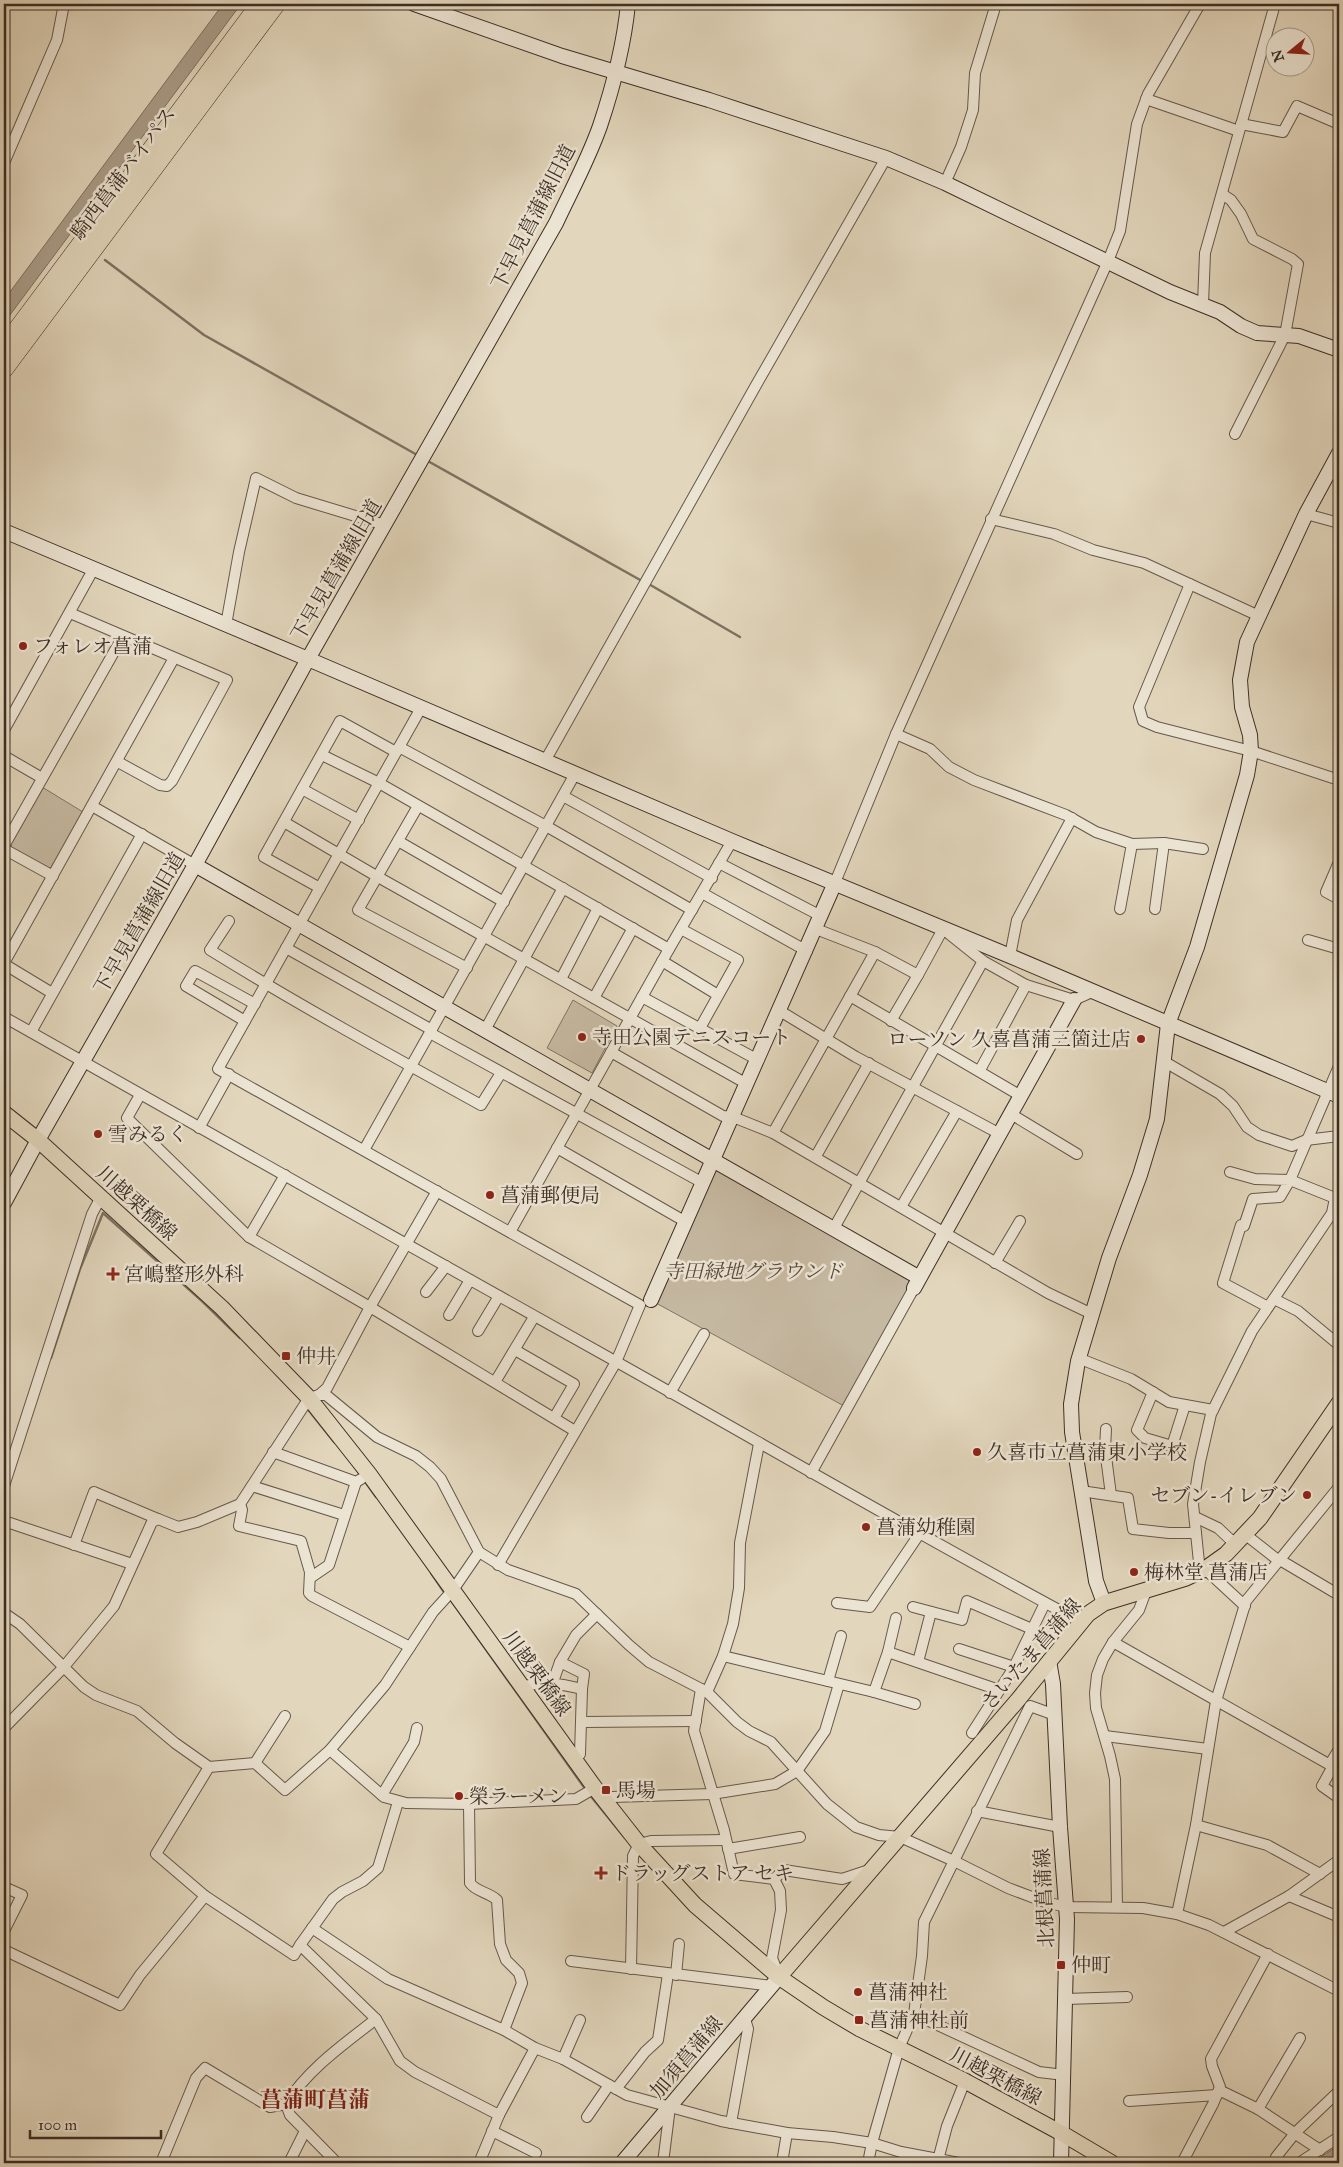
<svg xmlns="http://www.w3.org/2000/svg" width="1343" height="2167" font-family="'IM FELL Great Primer','Noto Serif JP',serif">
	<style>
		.green { fill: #c6b9a2; stroke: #827464 }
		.water { fill: #aa9d89; stroke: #7e7161 }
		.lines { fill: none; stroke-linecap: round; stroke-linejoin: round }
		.stream { stroke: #7e7161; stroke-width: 2.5 }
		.street-casing { stroke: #66584b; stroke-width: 12 }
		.secondary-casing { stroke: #3d2e25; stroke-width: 16 }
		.primary-casing { stroke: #3d2e25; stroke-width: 17 }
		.highway-casing { stroke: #3d2e25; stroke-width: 19 }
		.street { stroke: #ece4d3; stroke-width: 10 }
		.secondary { stroke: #ece4d3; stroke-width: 14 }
		.primary { stroke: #e2d6bc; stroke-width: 15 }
		.highway { stroke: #e2d6bc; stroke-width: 18 }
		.poi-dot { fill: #8f2418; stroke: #ece4d3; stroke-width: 2 }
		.labels { text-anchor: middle; stroke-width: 5; stroke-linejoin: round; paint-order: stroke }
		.street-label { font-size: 20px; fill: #3d2e25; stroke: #ece4d3 }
		.poi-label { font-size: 20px; fill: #3d2e25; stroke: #ece4d3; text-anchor: start }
		.park-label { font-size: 20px; font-style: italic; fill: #584a3e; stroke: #ece4d3 }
		.quarter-label { font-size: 22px; font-weight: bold; fill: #7a1f14; stroke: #ece4d3 }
	</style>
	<rect width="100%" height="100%" fill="#e2d6bc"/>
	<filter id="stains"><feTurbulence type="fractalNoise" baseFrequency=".004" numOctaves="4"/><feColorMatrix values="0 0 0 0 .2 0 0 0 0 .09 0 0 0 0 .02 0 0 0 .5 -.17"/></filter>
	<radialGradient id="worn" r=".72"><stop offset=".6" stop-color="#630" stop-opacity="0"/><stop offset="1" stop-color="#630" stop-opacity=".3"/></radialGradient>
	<g class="green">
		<path d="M42,787L83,812L53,867L45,869L13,850L10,843Z"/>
		<path d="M573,1000L617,1026L592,1073L547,1048Z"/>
		<path d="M716,1164L915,1279L844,1406L656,1303Z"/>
	</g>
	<g class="water">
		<path d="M223,4H241L4,323V300Z"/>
		<path d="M1339,2144V2163H1312L1336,2147Z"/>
	</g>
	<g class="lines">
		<g class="stream">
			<path d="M105,260L204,335L419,456"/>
			<path d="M426,460L642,581"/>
			<path d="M647,583L740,637"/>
			<path d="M51,1358L80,1269L103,1213L202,1301L240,1338"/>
			<path d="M306,1407L334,1442"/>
			<path d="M356,1469L376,1497"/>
			<path d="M4,1501L8,1487"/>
			<path d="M431,1573L446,1595"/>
			<path d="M450,1599L586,1790"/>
			<path d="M589,1794L625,1838"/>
		</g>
		<g class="street-casing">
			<g id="street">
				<path d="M1146,99L1239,131"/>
				<path d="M1241,124L1283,132L1297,106L1339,124"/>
				<path d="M4,163L57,40L64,4"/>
				<path d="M945,183L961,147L973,110L975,73L996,4"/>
				<path d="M1222,194L1231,200L1241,214L1253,239L1292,259L1298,264L1285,335L1235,434"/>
				<path d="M1203,304L1205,253L1275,4"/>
				<path d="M1306,514L1339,523"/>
				<path d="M991,519L1054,534L1093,550L1144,563L1259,616"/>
				<path d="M1190,584L1139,707L1143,721L1157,727L1251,751L1339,780"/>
				<path d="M70,613L227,680L172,781L167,786L160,785L118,762"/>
				<path d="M226,625L239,552L256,478L296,498L385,525"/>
				<path d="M421,708L218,1069L640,1305L616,1362L498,1565"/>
				<path d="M4,730L93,570"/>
				<path d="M896,734L930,749L949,767L974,780L1066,815L1096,832L1132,844L1164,843L1203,849"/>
				<path d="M399,747L546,826L692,910"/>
				<path d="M322,755L379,783L669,949"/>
				<path d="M4,756L42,778"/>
				<path d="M545,761L755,387L886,158"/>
				<path d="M302,789L359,820"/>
				<path d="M563,796L712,878"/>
				<path d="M92,806L195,865"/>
				<path d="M418,806L358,910L467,968"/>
				<path d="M284,822L378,877L747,1084"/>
				<path d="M398,841L504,902"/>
				<path d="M4,846L123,636"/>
				<path d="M4,849L53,876"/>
				<path d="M1339,862L1326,892L1339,899"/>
				<path d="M719,863L821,916"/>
				<path d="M834,885L896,734L1108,261L1120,231L1137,124L1148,94L1200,4"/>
				<path d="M320,888L264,857L340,721L396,752"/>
				<path d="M702,893L807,951"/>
				<path d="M1120,909L1132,844"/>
				<path d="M1155,909L1164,843"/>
				<path d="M229,921L210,950C299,1005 390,1055 481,1105L501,1073"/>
				<path d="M681,929L738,960L700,1028"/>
				<path d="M1308,940L1339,949"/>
				<path d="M286,948L432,1030"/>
				<path d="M875,952L918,975L943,929L983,961L1026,985L1074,1000L1092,992"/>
				<path d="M1010,956L1017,920L1072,818"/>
				<path d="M662,961L718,995"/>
				<path d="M4,963L174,658"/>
				<path d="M4,964L52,993"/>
				<path d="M561,979L598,908"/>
				<path d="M850,996L1021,1096"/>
				<path d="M642,997L758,1060"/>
				<path d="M594,998L633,928"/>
				<path d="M780,1011L856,1057L1000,1134"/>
				<path d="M4,1017C207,1132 411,1247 615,1361C770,1448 924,1538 1081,1622"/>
				<path d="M245,1021L186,986L195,971L255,1004"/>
				<path d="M891,1021L918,975"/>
				<path d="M485,1030L563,888"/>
				<path d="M31,1032L142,834"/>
				<path d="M430,1033L703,1183"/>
				<path d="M611,1052L723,1116L733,1117L773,1133L1048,1293L1092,1314"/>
				<path d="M1165,1062L1220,1094L1233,1106L1247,1127L1259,1135L1292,1146L1306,1140L1339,1136"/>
				<path d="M980,1070L1026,985"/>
				<path d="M140,1095L127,1118L249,1237L370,1307L575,1431"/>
				<path d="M1011,1114L1077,1154"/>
				<path d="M199,1128L229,1074"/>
				<path d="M773,1133L875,952L816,929"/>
				<path d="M557,1148L686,1222"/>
				<path d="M364,1150L575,774"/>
				<path d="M816,1156L869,1063"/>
				<path d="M1230,1172L1255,1179L1290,1180L1280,1197L1253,1199L1244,1226L1241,1225L1223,1283L1268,1307"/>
				<path d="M901,1207L957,1111"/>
				<path d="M834,1228L983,961"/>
				<path d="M510,1232L669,949L732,841"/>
				<path d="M249,1237L285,1175"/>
				<path d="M995,1263L1020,1221"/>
				<path d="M426,1292L446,1266"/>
				<path d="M1274,1299L1298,1311L1339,1345"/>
				<path d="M449,1315L470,1280"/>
				<path d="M478,1331L499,1296"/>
				<path d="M515,1350L574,1384L554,1418"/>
				<path d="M1078,1358L1131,1379L1169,1402L1213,1410"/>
				<path d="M495,1382L534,1317"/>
				<path d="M1153,1392L1137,1430L1145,1438L1172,1446L1185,1405"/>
				<path d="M670,1393L704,1334"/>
				<path d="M319,1395H326L377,1437L416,1456L430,1467L441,1479L479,1552L508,1570L576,1594L629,1645L649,1662L707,1692L737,1722L749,1731L771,1742L827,1804L856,1827L879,1835L900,1837L954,1861L1008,1888L1045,1902L1067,1907L1143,1908L1177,1914L1209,1925L1339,1991"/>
				<path d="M1106,1429L1105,1449L1111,1495"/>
				<path d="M273,1452L356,1482L361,1479"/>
				<path d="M811,1473L914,1288"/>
				<path d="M4,1486L92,1214L101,1197"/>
				<path d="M252,1486L344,1515"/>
				<path d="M1081,1491L1128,1498L1133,1529L1169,1533H1196"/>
				<path d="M240,1504L242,1510L239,1526L301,1541L310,1572L309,1593L312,1596L410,1647"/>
				<path d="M1195,1517L1218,1528L1236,1545"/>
				<path d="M4,1521L132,1564"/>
				<path d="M1246,1535L1279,1561"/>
				<path d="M74,1545L94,1492L158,1519"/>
				<path d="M1280,1560L1339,1595"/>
				<path d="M1205,1569L1245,1606"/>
				<path d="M1200,1572L1193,1504L1200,1462L1211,1414L1252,1331L1332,1213L1335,1198L1290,1180L1339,1066"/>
				<path d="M310,1578L329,1565L356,1482"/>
				<path d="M837,1603L870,1607L920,1533"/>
				<path d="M913,1607L962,1620L967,1601L1032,1629"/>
				<path d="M4,1613L20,1624L84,1687L96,1695L137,1711L175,1743L209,1767L156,1854L205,1896L294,1955L300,1945L376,2019L400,2061L415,2072L499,2115"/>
				<path d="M896,1618L888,1652L999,1690"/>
				<path d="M1113,1642L1339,1770"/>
				<path d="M959,1649L1014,1667"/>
				<path d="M888,1652L874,1692L915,1704"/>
				<path d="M723,1656L874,1692"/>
				<path d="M560,1662L576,1635L597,1614"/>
				<path d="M918,1662L931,1612"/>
				<path d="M828,1681L841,1636"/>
				<path d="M522,1687C544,1680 561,1684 582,1689L584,1674L560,1662L553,1682"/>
				<path d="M701,1689L694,1731L724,1830L734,1874L774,1879L780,1891L781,1910L772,1958L778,1973"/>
				<path d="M707,1692L723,1656L733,1624L739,1588L740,1543L759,1444"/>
				<path d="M583,1722L696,1721"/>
				<path d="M4,1728L63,1668L114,1606L152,1522L158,1519L178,1527L197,1522L240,1504L309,1398L319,1395L327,1388L370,1307L437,1191"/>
				<path d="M972,1733L1013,1669L1045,1603"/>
				<path d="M1105,1736L1208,1749"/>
				<path d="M330,1750L384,1797L406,1803L469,1804L576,1799L595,1788"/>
				<path d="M575,1761L580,1754L582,1689"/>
				<path d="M255,1763L285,1716"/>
				<path d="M1330,1764L1339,1749"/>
				<path d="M1333,1766L1322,1786L1339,1798"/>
				<path d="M209,1767L255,1763L285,1790L330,1750L385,1685L433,1612L453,1590L479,1552"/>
				<path d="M382,1795L414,1742L417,1728"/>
				<path d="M605,1801L612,1797L712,1794L775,1784L797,1771L825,1731L839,1684"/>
				<path d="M469,1804L470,1883C476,1892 489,1892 497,1900L500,1944L506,1960L519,1973L522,1983L504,2030L535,2048L563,2059L627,2095L721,2121L787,2133L833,2137L872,2143L901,2152L959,2163"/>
				<path d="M977,1811L1060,1827"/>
				<path d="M1196,1825L1267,1845L1320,1874"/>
				<path d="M728,1849L800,1837"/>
				<path d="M774,1879L784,1870L842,1879L869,1870"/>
				<path d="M4,1887L22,1895L4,1931"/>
				<path d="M1289,1896L1339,1917"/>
				<path d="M1117,1907L1115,1779L1110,1756L1096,1708L1095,1693L1097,1675L1103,1659L1113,1642L1139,1610L1146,1591"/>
				<path d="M1177,1914L1196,1825L1216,1701L1246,1601L1339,1487"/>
				<path d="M312,1928L388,1979L504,2030"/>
				<path d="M1224,1932L1289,1896L1339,1860"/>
				<path d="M300,1945L333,1899L342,1892L363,1881L378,1868L398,1802"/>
				<path d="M4,1950L120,2005L140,1975L205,1896"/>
				<path d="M571,1961L772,1986"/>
				<path d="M631,1969L633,1856L639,1844L651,1841L726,1840"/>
				<path d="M676,1975L679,1944"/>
				<path d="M1066,1999L1127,1997"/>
				<path d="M914,2014L1039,2072L1064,2075"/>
				<path d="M563,2059L580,2020"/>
				<path d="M616,2089L645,2052L658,2040L668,1974"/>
				<path d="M1219,2090L1258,2109L1320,2150"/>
				<path d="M1129,2101L1217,2095"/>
				<path d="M1258,2109L1300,2038"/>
				<path d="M587,2117L609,2085"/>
				<path d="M731,2123L748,2029L745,2019"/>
				<path d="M492,2131L536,2153"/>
				<path d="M1276,2157L1296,2132L1339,2091"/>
				<path d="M938,2160L947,2126L965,2081"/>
				<path d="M161,2163L196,2078L205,2068L270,2107L286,2104"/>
				<path d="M289,2163L305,2131"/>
				<path d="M337,2163L290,2115L286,2104C308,2069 344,2044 376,2019"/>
				<path d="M479,2163L499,2115L535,2048"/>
				<path d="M663,2163L670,2107"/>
				<path d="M782,2163L787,2133"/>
				<path d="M868,2163L872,2143L899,2048L914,2014L922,1956L924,1922L1030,1706L1055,1715"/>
				<path d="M1182,2163L1213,2104L1220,2087L1212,2066L1211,2059L1268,1954"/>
				<path d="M1299,2163L1339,2137"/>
			</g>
		</g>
		<g class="secondary-casing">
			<g id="secondary">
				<path d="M414,4L562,56L709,100L886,158L945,183L1170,292L1220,312L1241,326L1257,333L1299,336L1339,350"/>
				<path d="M4,531L308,659L732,841L1010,956L1339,1096"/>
				<path d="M195,865L918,1277"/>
				<path d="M4,1203L38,1140L195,865L308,659L556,223C571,191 588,160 600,126C613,87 624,45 628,4"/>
				<path d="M914,1288L1074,1000"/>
				<path d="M651,1300L834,885"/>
				<path d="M1104,1603L1096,1581L1072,1432L1071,1404L1078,1361L1109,1258L1140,1175L1157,1119L1168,1024L1197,947L1247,775L1251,751L1250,735L1242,707L1240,680L1247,642L1306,514L1339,453"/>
				<path d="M1049,1661L1053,1684L1060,1827L1067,1919L1061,2163"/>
				<path d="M622,2163L779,1977"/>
			</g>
		</g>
		<g class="primary-casing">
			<g id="primary">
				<path d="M4,1113L38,1140L222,1308L309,1398L369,1474L595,1788L639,1844L695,1905L779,1977L823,2007L860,2029L965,2081L1063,2134L1112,2163"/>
				<path d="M779,1977L1017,1701L1088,1614L1104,1603L1186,1578L1205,1569L1226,1554L1260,1518L1339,1403"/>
			</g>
		</g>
		<g class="highway-casing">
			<g id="highway">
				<path d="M4,347L260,4"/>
				<path d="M4,369L276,4"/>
			</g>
		</g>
		<use href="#street" class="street"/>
		<use href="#secondary" class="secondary"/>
		<use href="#primary" class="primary"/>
		<use href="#highway" class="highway"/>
	</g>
	<g class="poi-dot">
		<circle cx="23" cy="646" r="5"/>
		<circle cx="582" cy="1037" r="5"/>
		<circle cx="1141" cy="1039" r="5"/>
		<circle cx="98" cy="1134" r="5"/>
		<circle cx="490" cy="1195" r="5"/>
		<path d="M110.5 1266.5h5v5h5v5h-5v5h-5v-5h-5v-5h5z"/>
		<rect x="281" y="1351" width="10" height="10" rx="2.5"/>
		<circle cx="977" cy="1452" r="5"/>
		<circle cx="1307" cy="1495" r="5"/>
		<circle cx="866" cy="1527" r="5"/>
		<circle cx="1134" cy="1572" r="5"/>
		<rect x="601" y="1785" width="10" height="10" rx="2.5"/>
		<circle cx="459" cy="1796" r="5"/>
		<path d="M598.5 1865.5h5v5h5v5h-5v5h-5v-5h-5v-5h5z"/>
		<rect x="1056" y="1960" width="10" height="10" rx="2.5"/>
		<circle cx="858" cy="1992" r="5"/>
		<rect x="854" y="2015" width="10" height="10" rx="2.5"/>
	</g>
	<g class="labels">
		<g class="street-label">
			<text transform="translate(123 173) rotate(-53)" y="7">騎西菖蒲バイパス</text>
			<text transform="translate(533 217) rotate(-63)" y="7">下早見菖蒲線旧道</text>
			<text transform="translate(336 570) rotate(-60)" y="7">下早見菖蒲線旧道</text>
			<text transform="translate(139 923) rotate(-60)" y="7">下早見菖蒲線旧道</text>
			<text transform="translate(137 1203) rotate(42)" y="7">川越栗橋線</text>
			<text transform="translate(1031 1654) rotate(-49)" y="7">さいたま菖蒲線</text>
			<text transform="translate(537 1673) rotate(54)" y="7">川越栗橋線</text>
			<text transform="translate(1044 1898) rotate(-93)" y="7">北根菖蒲線</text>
			<text transform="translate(686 2057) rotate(-50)" y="7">加須菖蒲線</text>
			<text transform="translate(996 2076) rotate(28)" y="7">川越栗橋線</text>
		</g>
		<g class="poi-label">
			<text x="33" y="653">フォレオ菖蒲</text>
			<text x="592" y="1044">寺田公園テニスコート</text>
			<text x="1131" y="1046" text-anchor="end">ローソン 久喜菖蒲三箇辻店</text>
			<text x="108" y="1141">雪みるく</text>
			<text x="500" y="1202">菖蒲郵便局</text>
			<text x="124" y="1281">宮嶋整形外科</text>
			<text x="296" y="1363">仲井</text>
			<text x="987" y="1459">久喜市立菖蒲東小学校</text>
			<text x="1297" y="1502" text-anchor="end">セブン-イレブン</text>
			<text x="876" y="1534">菖蒲幼稚園</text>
			<text x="1144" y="1579">梅林堂 菖蒲店</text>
			<text x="616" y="1797">馬場</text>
			<text x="469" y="1803">榮ラーメン</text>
			<text x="611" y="1880">ドラッグストア セキ</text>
			<text x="1071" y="1972">仲町</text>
			<text x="868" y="1999">菖蒲神社</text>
			<text x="869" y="2027">菖蒲神社前</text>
		</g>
		<g class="park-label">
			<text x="753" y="1278">寺田緑地グラウンド</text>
		</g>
		<g class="quarter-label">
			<text x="315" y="2107">菖蒲町菖蒲</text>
		</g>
	</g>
	<rect width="1343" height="2167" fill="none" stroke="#e2d6bc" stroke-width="20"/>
	<rect x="5" y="5" width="1333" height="2157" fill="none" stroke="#3d2e25" stroke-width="2.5"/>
	<rect x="10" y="10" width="1323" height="2147" fill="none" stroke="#3d2e25"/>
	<g transform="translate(1290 52) rotate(252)"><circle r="24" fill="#ece4d3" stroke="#a69b8d"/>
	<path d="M0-4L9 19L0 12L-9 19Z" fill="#8f2418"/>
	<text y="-8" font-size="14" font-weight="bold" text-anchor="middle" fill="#3d2e25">N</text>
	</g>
	<path d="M30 2130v8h131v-8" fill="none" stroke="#3d2e25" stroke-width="2.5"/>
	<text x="38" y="2130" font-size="15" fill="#3d2e25" stroke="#ece4d3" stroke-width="4" paint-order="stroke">100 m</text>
	<rect width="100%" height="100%" filter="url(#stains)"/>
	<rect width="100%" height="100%" fill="url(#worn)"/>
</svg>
